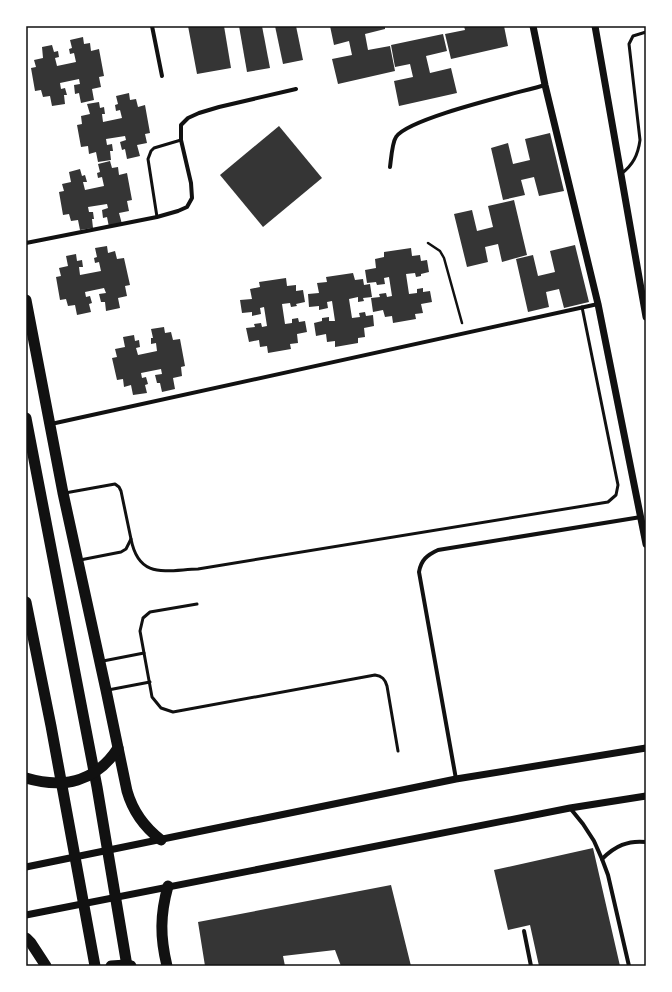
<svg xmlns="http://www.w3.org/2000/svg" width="672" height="992" font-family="Lato,sans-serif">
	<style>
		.building { fill: #353535 }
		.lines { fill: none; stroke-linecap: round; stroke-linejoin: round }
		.path { stroke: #111; stroke-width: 2.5 }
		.service { stroke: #111; stroke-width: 3 }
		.minor { stroke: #111; stroke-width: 4 }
		.tertiary { stroke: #111; stroke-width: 7 }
		.trunk { stroke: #111; stroke-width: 11 }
		.neatline { fill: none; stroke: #111; stroke-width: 1.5 }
	</style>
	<rect width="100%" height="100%" fill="#fff"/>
	<g class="building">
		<path d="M188,26H224L231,68L197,74Z"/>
		<path d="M239,26H262L270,68L247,72Z"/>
		<path d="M275,26H296L303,60L283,64Z"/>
		<path d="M330,26H385V29L365,34L368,50L390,46L395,71L338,84L332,59L352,55L349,41L334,45Z"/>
		<path d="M464,26H504L508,46L451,59L445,34L465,30Z"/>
		<path d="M443,34L447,51L426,56L430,73L451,68L457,93L399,106L394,81L413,77L410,64L395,67L391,45Z"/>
		<path d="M83,37L84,44L90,43L91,51L99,49L104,76L99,77L101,87L92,89L94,100L81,103L79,93L75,94L74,85L80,84L79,79L60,83L61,89L65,88L67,95H64L65,104L52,106L50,96L43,97L41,90L35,91L31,68L36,67L34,60L43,58L42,47L52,45L54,52L58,51L59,57L55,58L57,66L76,62L74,53L70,54L69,49L72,48L70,40Z"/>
		<path d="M129,93L130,100L136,99L138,107L145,105L150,133L145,134L147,143L137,145L140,156L127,159L125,149L122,150L120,142L126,140L125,136L106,139L107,145L112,144L113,151H110L111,160L98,162L96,152L89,154L88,146L81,147L77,125L82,124L81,116L90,114L87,104L99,102L100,108L104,107L105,114H102L103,122L122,118L120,110L116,111L115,105L118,104L116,96Z"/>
		<path d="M279,126L322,178L263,227L220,175Z"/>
		<path d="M550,133L564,191L539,196L534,177L521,180L525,195L503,200L491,148L508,143L513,164L530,160L525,139Z"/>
		<path d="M110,161L112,168L118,167L119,175L127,173L132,200L127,201L129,211L119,213L122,224L109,227L107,217L103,218L102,210L108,208L107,204L88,207L89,212H93L94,219H92L93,228L80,230L78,220L71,221L69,214L63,215L59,192L64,191L62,184L71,182L69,172L80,169L82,176L85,175L87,182H83L85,190L104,186L102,177L98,178L97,173L100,172L98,164Z"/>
		<path d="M514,200L527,255L502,262L498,244L485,247L488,262L467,267L454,214L472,210L477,231L493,227L488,206Z"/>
		<path d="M575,245L589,302L564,308L559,289L546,292L549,307L528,312L516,259L533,255L538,276L555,272L550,251Z"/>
		<path d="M107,246L108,253L115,251L117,259L124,258L130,285L125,286L127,296L118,298L120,308L106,311L105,302H101L99,294L106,293L104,288L85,292L86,297L90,296L92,303L89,304L91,312L77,315L75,305L68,306L66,299L60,300L56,277L61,276L59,268L68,266L66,256L76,254L77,261L82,260L83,267H79L80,275L101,271L99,262L95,263L94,258L97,257L95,248Z"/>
		<path d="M411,248L412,256L420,255L421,261L427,260L429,272L421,274V276L416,277L415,273L406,274L409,294L417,293V289L423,288V292L430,291L432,302L421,304L423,313L415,314L416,319L393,323L392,316L385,317L383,310L373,312L371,298L380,297L379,294L386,293L387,297L392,296L389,277L384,278L385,284L377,285L376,282L367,283L365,270L376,268L375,259L384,257V252Z"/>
		<path d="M353,273L355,280L363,279L364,285L370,284L372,297L363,298L364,301L358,302V297L349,299L352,318L360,317L359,313L365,312L366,316L373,315L374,326L364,328L365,337L358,338V343L335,347V341L327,342L326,334L316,336L314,323L322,321V318L329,317V321H335L332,301L327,302L328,308L319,310V306L309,307L308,294L319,293L317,283L327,282L326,277Z"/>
		<path d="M286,278L287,286L296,285V291L303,290L305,302L296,304L297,306L291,307L290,303L282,304L285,324L292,323V319L298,318L299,322L305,321L307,332L297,334L298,343L290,344L291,349L268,353L267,346L260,347L259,340L249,342L246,328L255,327L254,324L261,323L262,327L267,326L264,307L260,308L261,314L252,316V312L242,313L240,300L252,299L250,289L260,287L259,282Z"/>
		<path d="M164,327L165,333L171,332L173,340L180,339L185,366L181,367L182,376L173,378L175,389L162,392L160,383H157L155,375L162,374L161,369L141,373L142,378L146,377L148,384L145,385L147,393L133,395L131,385L124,387L123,379L117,380L112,358L117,357L115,349L125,347L123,337L134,335L135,341L139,340L140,347L136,348L138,355L157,351L156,343L151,344V338H153L151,329Z"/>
		<path d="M593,848L620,966H539L530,925L508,930L494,870Z"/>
		<path d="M391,885L411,966H341L335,950L283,956L285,966H205L198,922Z"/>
	</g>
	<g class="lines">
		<path class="path" d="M428,243L440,251L444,258L462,323"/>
		<g class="service">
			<path d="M621,174C633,165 638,155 640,140L629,44L633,36L646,32"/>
			<path d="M157,217L148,159L151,151L154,148L181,140"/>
			<path d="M65,493L115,484L119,487L121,491L131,539L126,549L121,552L80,560"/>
			<path d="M131,539C139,580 166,570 198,569L608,502L616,495L618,485L582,307"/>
			<path d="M197,604L150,612L143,618L140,631L152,697L161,708L173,712L375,675C382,676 385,679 387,686L398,751"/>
			<path d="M103,661L144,653"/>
			<path d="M108,690L150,682"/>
		</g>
		<g class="minor">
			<path d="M152,26L162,76"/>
			<path d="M390,167C391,160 392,143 396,137C408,118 518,93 545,85"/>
			<path d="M26,243L157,217L178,211L187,207L192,198L191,183L181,140V125L188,118L199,113L219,107L296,89"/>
			<path d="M51,424L598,304"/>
			<path d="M456,779L419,572C421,560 427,555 438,550L641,517"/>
			<path d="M570,808L583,824L594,841L602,859L608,875L629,966"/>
			<path d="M602,859C615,846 628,840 646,842"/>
			<path d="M524,931L531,966"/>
		</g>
		<g class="tertiary">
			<path d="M533,26L545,85L598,304L646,544"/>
			<path d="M595,26L646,317"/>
			<path d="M26,867L456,779L646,748"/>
			<path d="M26,915L570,808L646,796"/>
		</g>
		<g class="trunk">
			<path d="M26,300L63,493L106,690L127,791C133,812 144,827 161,840"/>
			<path d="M26,418L97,787L127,966"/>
			<path d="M26,602L51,726L95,966"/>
			<path d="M26,778C63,789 96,782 118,748"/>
			<path d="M26,938L31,943L46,966"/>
			<path d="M111,966L126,965L131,966"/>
			<path d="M167,966C160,937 160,915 168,886"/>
		</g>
	</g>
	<rect width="672" height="992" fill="none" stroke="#ffffff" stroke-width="54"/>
	<rect x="27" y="27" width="618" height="938" class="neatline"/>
</svg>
